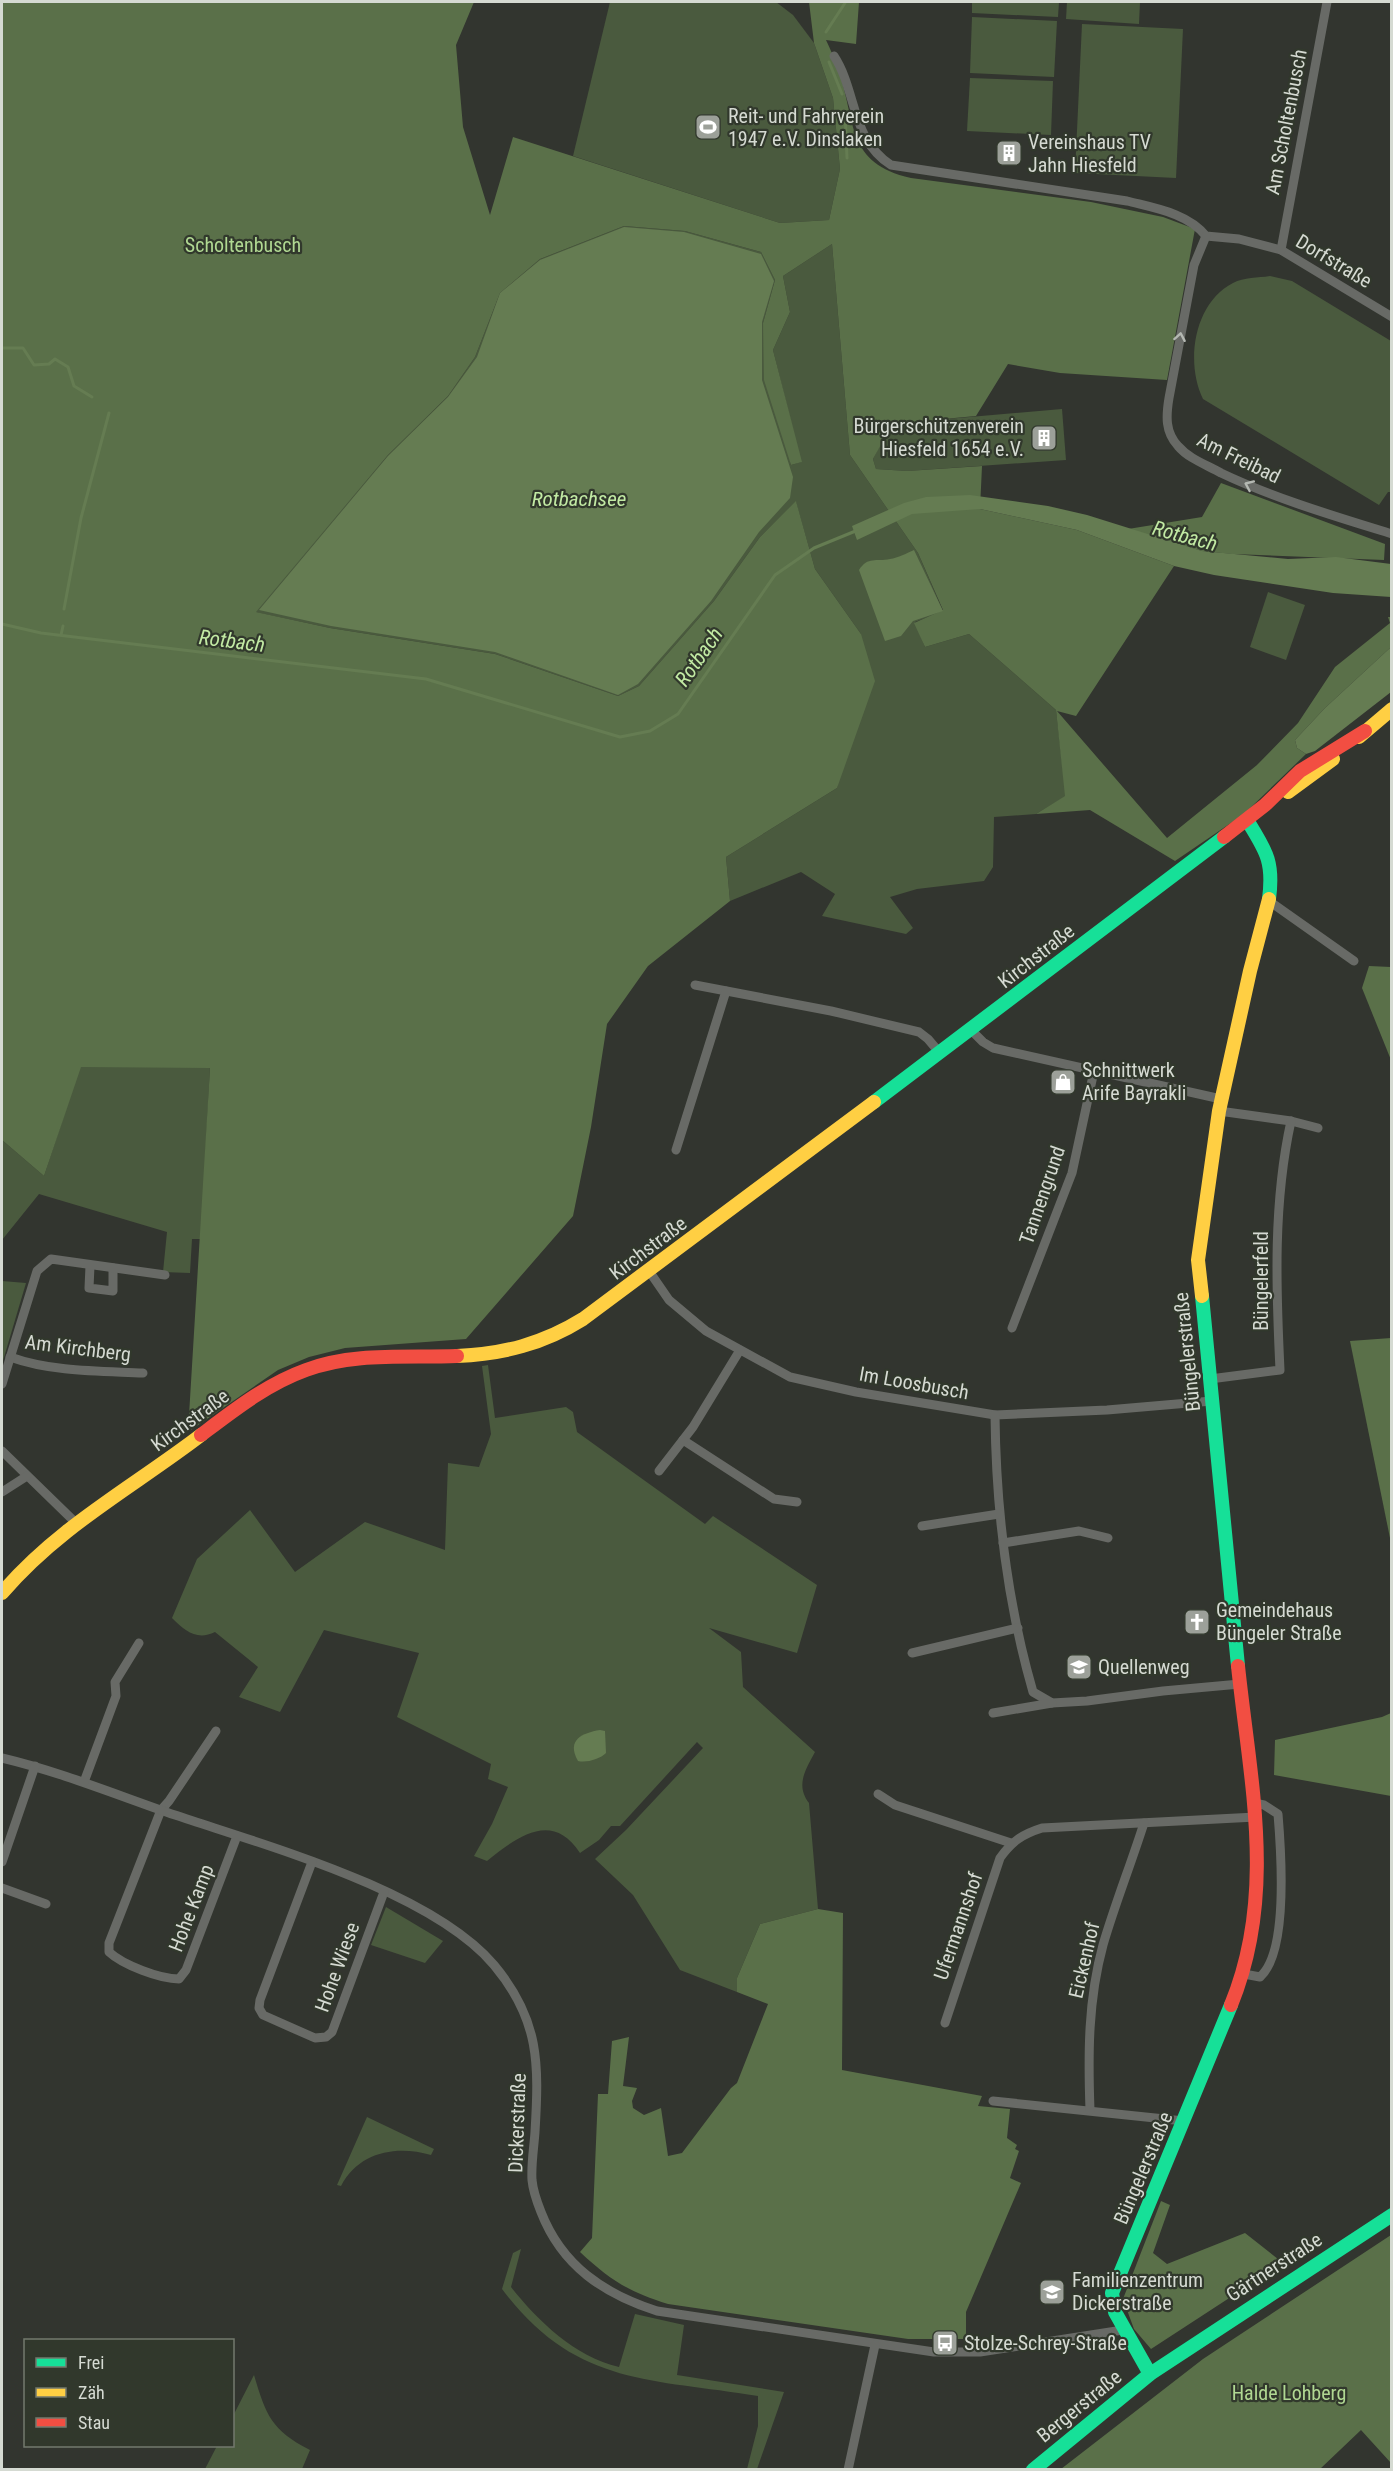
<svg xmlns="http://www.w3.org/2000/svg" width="1393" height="2471" font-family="'Roboto Condensed',sans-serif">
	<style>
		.green { fill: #4a5a3e }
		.forest { fill: #5a7049 }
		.water { fill: #657c52 }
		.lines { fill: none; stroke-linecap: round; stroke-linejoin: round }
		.stream { stroke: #657c52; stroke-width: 3 }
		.street { stroke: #686a66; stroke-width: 9 }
		.fast { stroke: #16e098; stroke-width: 14 }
		.slow { stroke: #ffcf43; stroke-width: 14 }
		.jam { stroke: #f24e42; stroke-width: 14 }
		.oneway { stroke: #b4b8b2 }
		.labels { text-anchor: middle; stroke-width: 4.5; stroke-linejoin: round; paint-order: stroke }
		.poi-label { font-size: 20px; fill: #d5dad2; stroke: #31382c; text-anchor: start }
		.street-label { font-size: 20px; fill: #d5dad2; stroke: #31382c }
		.park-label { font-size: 20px; fill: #b0d892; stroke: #31382c }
		.water-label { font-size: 21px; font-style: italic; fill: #c2eaa4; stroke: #31382c }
	</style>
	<rect width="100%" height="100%" fill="#32352f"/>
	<g class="green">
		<path d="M610,2H776L793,15L814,43L833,98L840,169L829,220L780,223L573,156Z"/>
		<path d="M972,2H1059L1058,17L972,13Z"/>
		<path d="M1067,2H1140L1139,24L1066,19Z"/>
		<path d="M972,17L1057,21L1054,77L970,73Z"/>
		<path d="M1082,24L1183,29L1176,178L1075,173Z"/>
		<path d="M970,78L1053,81L1051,135L967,131Z"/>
		<path d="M624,226L685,231L761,252L775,280L763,323L791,465L801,462L773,350L790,312L783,276L832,244L850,455L918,553L943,611L915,622L925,647L969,634L1056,710L1066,796L1036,814L994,817L993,867L984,881L917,889L890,897L913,928L906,934L822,916L835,894L801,872L730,901L726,857L837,788L861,634L815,569L796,502L760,537L714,601L639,686L618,696L495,654L330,628L255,612L388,455L448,396L475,357L500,293L540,259Z"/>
		<path d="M1270,276L1292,281L1391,341V492H1388L1379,505L1203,399C1185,362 1194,303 1233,283C1244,277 1258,278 1270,276Z"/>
		<path d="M1062,409L1066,460L907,471L876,469L873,459L882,441L901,423Z"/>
		<path d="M1268,592L1305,605L1286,660L1250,647Z"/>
		<path d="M80,1067H210L201,1239H192L190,1273L163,1272L167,1232L39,1194L2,1240V1140L44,1176Z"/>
		<path d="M2,1281L26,1283L2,1364Z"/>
		<path d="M488,1365L495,1418L566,1407L573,1412L577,1432L705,1524L713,1516L817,1585L797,1653L709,1628L741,1652L743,1687L815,1752C806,1769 795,1785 809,1803L818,1909L760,1924L737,1978V1992L680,1970L633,1895L595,1859L626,1830L703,1748L697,1742L620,1826H611L599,1840L580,1853C552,1810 517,1837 487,1861L474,1856L492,1824L508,1787L488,1779L491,1764L397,1717L419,1653L324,1630L280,1712L239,1697L258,1667L215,1632C197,1641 185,1631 172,1618L197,1559L250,1510L295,1572L365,1522L445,1550L448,1463L479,1467L491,1434L482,1366Z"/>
		<path d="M386,1907L443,1941L425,1963L371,1945Z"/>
		<path d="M367,2117L434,2149L431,2155C396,2145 359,2152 341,2186L337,2185Z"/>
		<path d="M521,2249L511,2287C538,2321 575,2357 619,2367L635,2314L684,2325L677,2375L784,2392L757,2469H747L758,2426V2396C649,2378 575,2386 502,2289L513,2253Z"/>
		<path d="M254,2375C266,2415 271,2430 310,2450L302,2469H205L217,2446H232L233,2416Z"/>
	</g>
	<g class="forest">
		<path d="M2,2H474L456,45L463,127L490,215L513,137L780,223L829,220L840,169L833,98L814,43L809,2H859L856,44L826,40C831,50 835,61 839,71C856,123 846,163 911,178L1091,202L1163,217L1195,229L1167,380L1060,373L1008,364L976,416L901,423L883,441L873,459L876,469L907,471L982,466L980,509L1077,530L1174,566L1076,716L1057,711L1167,838L1257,765L1298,723L1335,667L1390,623L1388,617H1391V647L1325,708L1295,740L1297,748L1306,754L1244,814L1175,861L1090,810L1036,814L1065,796L1056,710L969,634L925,647L914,623L943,610L918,553L850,455L832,244L783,276L790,312L773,350L802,462L791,465L764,380L763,323L775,280L761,252L685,231L624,226L540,259L500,293L475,357L448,396L388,455L256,612L330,628L495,654L618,696L639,686L714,601L760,537L796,501L815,569L861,634L875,681L837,788L726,857L730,901L648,966L607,1024L591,1127L573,1216L466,1339L345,1348L309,1357L278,1370L188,1432L210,1068L81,1067L44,1176L2,1140Z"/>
		<path d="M1221,483L1385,544L1384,560L1232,554L1202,551L1128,529L1202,517Z"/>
		<path d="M1369,966L1391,967V1060L1362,988Z"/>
		<path d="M1391,1338H1392L1391,1543L1350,1341Z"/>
		<path d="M1391,1713V1796L1274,1775L1275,1740L1382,1717Z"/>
		<path d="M818,1909L843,1913L842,2070L982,2096L978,2106L1010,2109L1007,2138L1017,2145L1015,2149L1019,2151L1010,2178L1021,2183L966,2312V2339H908L668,2304C629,2292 610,2280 580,2252L592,2238L598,2094H608L612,2041L629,2037L623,2086L637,2088L632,2101L633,2108L644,2115L661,2108L668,2156L682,2153L731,2088L737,2083L768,2004L737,1992V1978L760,1924Z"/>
		<path d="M1161,2201L1170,2205L1153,2253L1167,2264L1245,2233L1283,2263L1151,2349L1134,2329L1123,2299Z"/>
		<path d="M1391,2235V2463L1361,2430L1320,2469H1061L1203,2359Z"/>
	</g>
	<g class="water">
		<path d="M624,227L684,232L761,254L774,281L762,322V380L793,477L790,498L759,532L711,601L638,684L618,695L495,652L331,626L259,610L388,456L448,397L477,357L500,293L540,260Z"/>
		<path d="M970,495L1048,506L1087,515L1202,551L1288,559L1336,557L1391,564V597L1333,593L1214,575L1174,566L1077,530L980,509L912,514L857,540L852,526L904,503L926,497Z"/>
		<path d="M914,550L943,611L913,621L901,636L885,641L859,570C868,556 876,562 890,559C898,558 907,553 914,550Z"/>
		<path d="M1391,647V692L1315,751L1306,754L1297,748L1295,740L1325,708Z"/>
		<path d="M600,1730L605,1731L606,1753C600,1759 587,1763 578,1761C566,1740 582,1733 600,1730Z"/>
	</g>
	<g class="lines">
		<g class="stream">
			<path d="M826,32L845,3"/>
			<path d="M829,62L842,94"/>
			<path d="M845,111L847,158"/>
			<path d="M2,348H23L34,365L49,364L55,359L68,367L74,386L92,397"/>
			<path d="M64,609L81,518L109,413"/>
			<path d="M2,624L41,633L426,679L620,737L650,731L678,714L775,575L814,548L858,530"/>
			<path d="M61,635L63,626"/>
		</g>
		<g class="street">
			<path d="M834,56C857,91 851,140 891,165L1127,201C1154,208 1188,213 1206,236L1239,239L1281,250L1392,317"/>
			<path d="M1206,236L1194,265L1169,398C1166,416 1165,432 1178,446C1189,459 1207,465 1221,473C1276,499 1334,516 1392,534"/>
			<path d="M1281,250L1327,2"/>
			<path d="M1269,901L1354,961"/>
			<path d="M695,985L831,1011L919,1032L928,1039L939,1052"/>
			<path d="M971,1030L983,1042L993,1048L1221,1099"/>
			<path d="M1219,1111L1291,1121L1318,1128"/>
			<path d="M676,1150L726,991"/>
			<path d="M90,1266L89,1288L113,1291V1268"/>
			<path d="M649,1271L669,1300L706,1331L790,1377L856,1392L995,1415L1107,1410L1212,1401"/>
			<path d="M1012,1328L1072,1173L1094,1071"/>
			<path d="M10,1357C52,1372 99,1371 143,1373"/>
			<path d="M1210,1379L1280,1370C1276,1287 1273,1203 1291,1121"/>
			<path d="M2,1384L37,1271L51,1259L165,1275"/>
			<path d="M995,1415C996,1509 1007,1602 1033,1692L1052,1703L1087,1701L1163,1691L1240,1684"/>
			<path d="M683,1440L774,1499L797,1502"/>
			<path d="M2,1451L77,1524"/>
			<path d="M659,1471L693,1427L740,1350"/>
			<path d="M2,1492L27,1476"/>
			<path d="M922,1526L999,1514"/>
			<path d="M1003,1543L1079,1531L1108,1538"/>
			<path d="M912,1653L1018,1628"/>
			<path d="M993,1713L1052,1703"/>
			<path d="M216,1731L169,1801L161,1810L109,1943V1952C123,1965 160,1979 179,1979L186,1970L237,1836"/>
			<path d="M2,1758C61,1772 117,1795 175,1815C267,1846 431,1891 494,1965C540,2020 539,2064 535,2132C534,2147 531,2164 532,2180C533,2191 537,2202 541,2212C562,2266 604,2294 657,2311L934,2352H980L1123,2330"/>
			<path d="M84,1782L116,1696L115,1682L139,1643"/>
			<path d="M878,1794L895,1805L1011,1843"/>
			<path d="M2,1862L35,1766"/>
			<path d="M312,1862L260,2000L259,2008L263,2015L315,2038L326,2037L332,2032L384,1892"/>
			<path d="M2,1888L46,1904"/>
			<path d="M1244,1974L1260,1977C1289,1952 1281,1850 1278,1814L1264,1805L1254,1803"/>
			<path d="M945,2023L1000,1858C1012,1841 1023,1834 1042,1828L1256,1817"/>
			<path d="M993,2101L1184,2121"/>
			<path d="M1090,2110C1088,2054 1088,2000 1103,1945C1115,1904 1131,1864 1144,1823"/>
			<path d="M848,2470L875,2345"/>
		</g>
		<g class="fast">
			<path d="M1247,820C1266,851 1274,861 1269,899"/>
			<path d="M874,1102L1224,837"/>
			<path d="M1202,1296L1238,1666"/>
			<path d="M1150,2374L1115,2312L1112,2293L1231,2005"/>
			<path d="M1033,2470L1150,2374L1392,2215"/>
		</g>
		<g class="slow">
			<path d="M1359,737L1392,709"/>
			<path d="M1288,792L1333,759"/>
			<path d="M1202,1296L1198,1260L1219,1111L1250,971L1269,899"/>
			<path d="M457,1356C503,1354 543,1344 583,1319L874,1102"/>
			<path d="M2,1593C58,1527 133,1487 201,1435"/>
		</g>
		<g class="jam">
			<path d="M1224,837L1265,805L1300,771L1365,731"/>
			<path d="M201,1435C234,1410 267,1384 306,1370C353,1352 407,1358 457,1356"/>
			<path d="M1231,2005C1277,1893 1250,1781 1238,1666"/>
		</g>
	</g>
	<defs><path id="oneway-chevron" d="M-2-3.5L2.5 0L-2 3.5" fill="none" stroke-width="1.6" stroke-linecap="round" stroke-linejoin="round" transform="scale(1.5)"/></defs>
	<g class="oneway">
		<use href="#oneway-chevron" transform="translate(1180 337) rotate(-80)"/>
		<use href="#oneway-chevron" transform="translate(1249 485) rotate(-156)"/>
	</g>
	<defs>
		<g id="stadium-square" transform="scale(1.35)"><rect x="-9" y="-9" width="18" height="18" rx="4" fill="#9ca099" stroke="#31382c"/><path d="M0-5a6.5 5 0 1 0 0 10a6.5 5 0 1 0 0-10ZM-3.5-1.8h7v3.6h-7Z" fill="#fff"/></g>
		<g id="building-square" transform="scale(1.35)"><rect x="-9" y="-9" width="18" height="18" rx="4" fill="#9ca099" stroke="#31382c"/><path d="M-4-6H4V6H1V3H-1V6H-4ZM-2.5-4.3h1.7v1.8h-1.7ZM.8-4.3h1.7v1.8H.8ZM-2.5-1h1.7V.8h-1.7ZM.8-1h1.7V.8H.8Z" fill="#fff"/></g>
		<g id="shop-square" transform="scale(1.35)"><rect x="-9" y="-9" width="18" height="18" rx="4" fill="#9ca099" stroke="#31382c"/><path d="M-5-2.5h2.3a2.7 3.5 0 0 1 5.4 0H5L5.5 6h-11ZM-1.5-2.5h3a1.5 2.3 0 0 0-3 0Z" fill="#fff"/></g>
		<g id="church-square" transform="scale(1.35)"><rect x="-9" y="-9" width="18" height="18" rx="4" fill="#9ca099" stroke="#31382c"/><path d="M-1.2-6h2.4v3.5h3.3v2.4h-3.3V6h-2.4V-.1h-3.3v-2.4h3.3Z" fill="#fff"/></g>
		<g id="school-square" transform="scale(1.35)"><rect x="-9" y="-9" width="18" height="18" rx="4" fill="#9ca099" stroke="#31382c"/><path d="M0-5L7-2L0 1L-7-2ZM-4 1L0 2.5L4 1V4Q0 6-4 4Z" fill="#fff"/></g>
		<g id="bus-square" transform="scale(1.35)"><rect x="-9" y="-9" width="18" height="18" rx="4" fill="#9ca099" stroke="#31382c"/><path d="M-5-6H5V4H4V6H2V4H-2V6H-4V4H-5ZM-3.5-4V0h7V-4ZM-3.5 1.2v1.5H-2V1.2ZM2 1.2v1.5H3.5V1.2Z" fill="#fff"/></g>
	</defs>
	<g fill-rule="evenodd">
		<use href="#stadium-square" x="708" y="127"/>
		<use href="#building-square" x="1009" y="153"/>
		<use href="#building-square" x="1044" y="438"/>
		<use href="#shop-square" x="1063" y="1082"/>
		<use href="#church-square" x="1197" y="1622"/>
		<use href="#school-square" x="1079" y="1667"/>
		<use href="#school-square" x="1052" y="2292"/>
		<use href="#bus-square" x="945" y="2343"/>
	</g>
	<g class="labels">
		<g class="poi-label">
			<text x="728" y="123">Reit- und Fahrverein<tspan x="728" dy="23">1947 e.V. Dinslaken</tspan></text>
			<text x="1028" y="149">Vereinshaus TV<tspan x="1028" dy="23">Jahn Hiesfeld</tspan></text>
			<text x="1024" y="433" text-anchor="end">Bürgerschützenverein<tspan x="1024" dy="23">Hiesfeld 1654 e.V.</tspan></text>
			<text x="1082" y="1077">Schnittwerk<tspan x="1082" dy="23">Arife Bayrakli</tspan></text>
			<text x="1216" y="1617">Gemeindehaus<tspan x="1216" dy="23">Büngeler Straße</tspan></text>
			<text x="1098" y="1674">Quellenweg</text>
			<text x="1072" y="2287">Familienzentrum<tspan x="1072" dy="23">Dickerstraße</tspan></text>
			<text x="964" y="2350">Stolze-Schrey-Straße</text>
		</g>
		<g class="street-label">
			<text transform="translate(1286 122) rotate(-79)" y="7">Am Scholtenbusch</text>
			<text transform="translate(1334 261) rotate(31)" y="7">Dorfstraße</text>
			<text transform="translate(1239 458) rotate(26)" y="7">Am Freibad</text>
			<text transform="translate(1036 956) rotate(-38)" y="7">Kirchstraße</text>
			<text transform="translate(1042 1195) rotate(-71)" y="7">Tannengrund</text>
			<text transform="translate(648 1248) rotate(-37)" y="7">Kirchstraße</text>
			<text transform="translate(1261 1281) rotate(-90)" y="7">Büngelerfeld</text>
			<text transform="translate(78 1348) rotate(7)" y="7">Am Kirchberg</text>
			<text transform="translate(1187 1352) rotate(-96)" y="7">Büngelerstraße</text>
			<text transform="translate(914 1383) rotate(10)" y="7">Im Loosbusch</text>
			<text transform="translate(190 1420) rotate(-36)" y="7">Kirchstraße</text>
			<text transform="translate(191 1908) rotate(-69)" y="7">Hohe Kamp</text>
			<text transform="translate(958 1926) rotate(-71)" y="7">Ufermannshof</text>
			<text transform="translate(1084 1960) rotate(-77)" y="7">Eickenhof</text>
			<text transform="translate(337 1967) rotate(-70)" y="7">Hohe Wiese</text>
			<text transform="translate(517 2123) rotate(-88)" y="7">Dickerstraße</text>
			<text transform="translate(1143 2168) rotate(-67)" y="7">Büngelerstraße</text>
			<text transform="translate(1274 2267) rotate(-33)" y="7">Gärtnerstraße</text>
			<text transform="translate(1079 2406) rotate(-39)" y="7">Bergerstraße</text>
		</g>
		<g class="park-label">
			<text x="243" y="252">Scholtenbusch</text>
			<text x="1289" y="2400">Halde Lohberg</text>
		</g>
		<g class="water-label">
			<text x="579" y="506">Rotbachsee</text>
			<text transform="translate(1185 536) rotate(15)" y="7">Rotbach</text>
			<text transform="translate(232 641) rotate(7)" y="7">Rotbach</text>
			<text transform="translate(699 657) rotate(-55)" y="7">Rotbach</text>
		</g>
	</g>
	<rect width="1393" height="2471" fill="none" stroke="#d5dad2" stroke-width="6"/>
	<rect x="24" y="2339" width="210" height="108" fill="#31382c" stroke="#73796e" stroke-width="1.5"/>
	<rect x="36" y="2358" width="30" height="9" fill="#16e098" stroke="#73796e" stroke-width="1.5"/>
	<text x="78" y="2369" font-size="18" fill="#d5dad2">Frei</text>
	<rect x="36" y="2388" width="30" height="9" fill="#ffcf43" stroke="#73796e" stroke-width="1.5"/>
	<text x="78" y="2399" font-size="18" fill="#d5dad2">Zäh</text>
	<rect x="36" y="2418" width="30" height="9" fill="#f24e42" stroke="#73796e" stroke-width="1.5"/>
	<text x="78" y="2429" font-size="18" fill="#d5dad2">Stau</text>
</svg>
